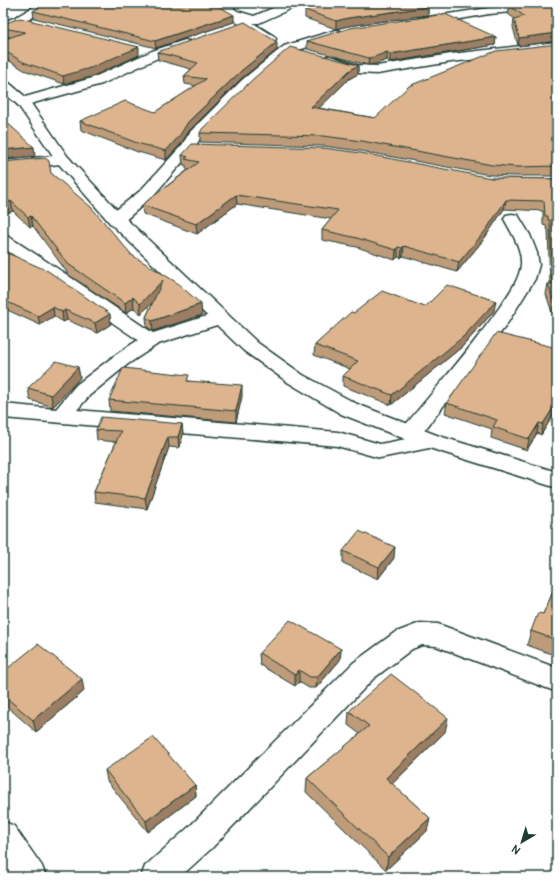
<svg xmlns="http://www.w3.org/2000/svg" width="560" height="880" font-family="Pangolin,sans-serif">
	<style>
		.lines { fill: none; stroke-linecap: round; stroke-linejoin: round }
		.minor-casing { stroke: #1f3d34; stroke-width: 3 }
		.tertiary-casing { stroke: #1f3d34; stroke-width: 3 }
		.minor { fill: #fff; fill-rule: evenodd }
		.tertiary { fill: #fff; fill-rule: evenodd }
		.wall { fill: #be9b79; stroke: #1f3d34 }
		.shaded-wall { fill: #9b7e63; stroke: #1f3d34 }
		.building { fill: #ddb48d; stroke: #1f3d34 }
	</style>
	<rect width="100%" height="100%" fill="#fff"/>
	<filter id="ink" filterUnits="userSpaceOnUse"><feTurbulence type="fractalNoise" baseFrequency=".025" numOctaves="2"/><feDisplacementMap in="SourceGraphic" scale="8" xChannelSelector="R" yChannelSelector="G"/><feConvolveMatrix kernelMatrix="1 2 1 2 8 2 1 2 1" color-interpolation-filters="sRGB"/></filter>
	<g filter="url(#ink)">
		<g class="lines">
			<g class="minor-casing">
				<g id="minor">
					<path d="M40,3H54L24,23L3,30V22L16,17Z"/>
					<path d="M215,3H228L237,11L254,16L285,3H301L299,5L259,23H253L274,36L276,39L274,42H266L242,27Z"/>
					<path d="M540,3H557V8L489,14L421,26L417,25L415,22L417,19L421,18L489,8Z"/>
					<path d="M336,30L340,31L342,34L340,37L292,52L252,86L201,137L193,150L152,197L122,223L116,224L110,223L108,219L110,215L140,191L182,145L190,132L242,80L284,46Z"/>
					<path d="M185,40L189,41L191,44L189,47L160,57L102,84L23,106L18,105L16,102L18,99L92,78L152,51Z"/>
					<path d="M557,42V50L451,62L377,74L356,73L325,63L324,60L325,57L330,56L357,65L377,66L451,54Z"/>
					<path d="M63,155L68,157L71,160L68,163L3,171V161Z"/>
					<path d="M512,214L518,215L530,235L537,253L539,265L535,279L505,327L420,436L431,434L439,436L442,441L439,446L380,458L337,446L3,418V404L56,409L76,385L114,356L138,340C93,310 49,277 3,248V236L9,237C58,268 105,301 153,333L219,312L226,314L229,318L226,322L158,344L128,364L90,395L77,410L338,432L380,444L406,439L403,438L400,433L403,428C436,388 470,350 499,308C507,296 520,280 521,264C522,248 511,232 504,219L506,215Z"/>
					<path d="M420,623L438,624L557,668V692L436,646L422,645L412,649L373,679L212,848L180,877H141L145,866L190,826L353,663L394,633Z"/>
					<path d="M3,821L14,826L42,866L46,877H11L3,864Z"/>
				</g>
			</g>
			<g class="tertiary-casing">
				<path id="tertiary" d="M3,81L8,82L28,99L68,157L122,215L258,343L303,375L357,404L439,436L557,472V488L423,446L341,414L289,383L244,351L110,223L58,163L18,105L3,92Z"/>
			</g>
			<use href="#minor" class="minor"/>
			<use href="#tertiary" class="tertiary"/>
		</g>
		<g class="wall">
			<path d="M317,3H440L424,5L428,7V15L348,26L336,29L305,18V10L322,4Z"/>
			<path d="M494,3H536L498,6Z"/>
			<path d="M557,3V41L518,46L513,27L514,19H515L508,14L510,6Z"/>
			<path d="M33,11L234,22L156,48L34,18Z"/>
			<path d="M3,24L139,55L91,77L64,84L24,70L3,57V40L10,37L3,36Z"/>
			<path d="M496,37L495,45L390,62L387,60L376,64L368,65L307,49V41Z"/>
			<path d="M557,44V176H515L490,175L361,151L323,146L200,142V133L358,65V74L349,79L319,108L375,118Z"/>
			<path d="M277,50L241,79L189,131L181,144L166,160L138,152L81,130L80,121L155,112L196,86L185,84L184,76L191,69L158,60L157,52Z"/>
			<path d="M182,155L491,178L557,179V337L554,327L555,322L546,294L548,284H550L548,230L547,229L546,226L543,225V211L504,209L484,239L457,272L403,256L401,258L398,257L395,260L357,247L322,240V230L331,219L237,204L197,234L143,214L142,205L189,169H186V165H183Z"/>
			<path d="M3,162L51,173L131,254V255L202,315L153,331L147,327L146,317L153,302L141,314L134,308L126,313L69,275L33,226L30,227L13,211L7,213L3,208Z"/>
			<path d="M3,251L111,324L97,333L67,320L63,322L54,316L40,325L3,308Z"/>
			<path d="M425,307L494,311L463,346L391,405L343,386V376L350,369L314,355L315,345L354,313Z"/>
			<path d="M557,348V409L541,435L537,433L527,450L491,438L492,429L445,413L447,403Z"/>
			<path d="M78,367L80,378L53,407L30,400L28,388Z"/>
			<path d="M189,381L242,396L236,422L110,411L109,400Z"/>
			<path d="M182,424L183,435L179,448L169,447L147,509L95,502L94,492L116,442L97,440L96,430Z"/>
			<path d="M343,551L394,558L378,579L343,563Z"/>
			<path d="M557,583V656L527,645L531,631L543,614Z"/>
			<path d="M341,649L340,660L316,688H309L299,682L295,686L260,665L259,653Z"/>
			<path d="M3,672L84,691L36,732L3,703Z"/>
			<path d="M349,711L445,732L392,784L430,818L427,831L386,870L306,792L307,778L360,734L348,725Z"/>
			<path d="M105,770L195,785L196,796L148,832L107,781Z"/>
		</g>
		<g class="shaded-wall">
			<path d="M410,3H440L410,7Z"/>
			<path d="M498,3H536L498,6Z"/>
			<path d="M428,7V15L348,26L336,29V21L348,18Z"/>
			<path d="M234,15V22L156,48L155,41Z"/>
			<path d="M557,33V41L518,46L519,38Z"/>
			<path d="M496,37L495,45L390,62V54Z"/>
			<path d="M277,42V50L241,79L189,131L181,144L166,160V151L188,122L241,71Z"/>
			<path d="M139,47V55L91,77L64,84L63,76Z"/>
			<path d="M387,52V60L376,64L368,65L369,58Z"/>
			<path d="M358,65V74L349,79L311,116V107L349,71Z"/>
			<path d="M34,147L35,156L3,159V150Z"/>
			<path d="M236,195L237,204L197,234L196,224Z"/>
			<path d="M506,200L504,209L484,239L457,272L459,262Z"/>
			<path d="M11,201L13,211L7,213L6,203Z"/>
			<path d="M31,216L33,226L30,227L28,217Z"/>
			<path d="M404,246L403,256L401,258L402,248Z"/>
			<path d="M398,247V257L395,260L396,250Z"/>
			<path d="M163,280L164,291L141,314L140,304Z"/>
			<path d="M133,297L134,308L126,313L125,303Z"/>
			<path d="M496,301L494,311L463,346L391,405L392,395Z"/>
			<path d="M201,304L202,315L153,331L152,321Z"/>
			<path d="M53,307L54,316L40,325L38,316Z"/>
			<path d="M65,310L67,320L63,322L62,312Z"/>
			<path d="M110,314L111,324L97,333L95,323Z"/>
			<path d="M78,367L80,378L53,407L51,395Z"/>
			<path d="M242,385V396L236,422V411Z"/>
			<path d="M557,402V409L541,435L543,424Z"/>
			<path d="M539,423L537,433L527,450L529,439Z"/>
			<path d="M182,424L183,435L179,448L178,437Z"/>
			<path d="M168,437L169,447L147,509L145,498Z"/>
			<path d="M395,547L394,558L378,579L379,567Z"/>
			<path d="M341,649L340,660L316,688L317,677Z"/>
			<path d="M299,670V682L295,686V675Z"/>
			<path d="M82,679L84,691L36,732L33,720Z"/>
			<path d="M448,718L445,732L384,792L386,778Z"/>
			<path d="M195,785L196,796L148,832L146,821Z"/>
			<path d="M430,818L427,831L386,870L388,857Z"/>
		</g>
		<g class="building">
			<path d="M45,3H213L234,15L155,41L33,11Z"/>
			<path d="M326,3H419L428,7L348,18L336,21L305,10Z"/>
			<path d="M545,3H557V33L519,38L514,19L524,16L510,6Z"/>
			<path d="M445,14L496,37L390,54L387,52L377,56L369,58L307,41L350,28Z"/>
			<path d="M20,18L139,47L90,68L63,76L23,62L3,50V40L25,32L3,28V24Z"/>
			<path d="M245,22L277,42L241,71L188,122L180,135L166,151L137,143L80,121L125,101L155,112L206,79L184,76L198,63L157,52Z"/>
			<path d="M557,44V93L556,94H557V166L517,167L492,165L362,141L323,136L200,133L202,129L253,79L290,47L358,65L349,71L311,107L375,118L409,86L496,51Z"/>
			<path d="M3,119L34,147L3,150Z"/>
			<path d="M192,144L323,148L361,153L491,178L557,179V311L548,284H552L550,220H548V216H545L544,201L506,200L486,230L459,262L404,246L402,248L398,247L396,250L357,238L322,230L338,210L236,195L196,224L142,205L199,162L185,159L188,157L182,155Z"/>
			<path d="M45,158L49,161L51,173L91,207L131,254H130L176,282L201,304L152,321L146,317L163,280L140,304L133,297L125,303L68,264L31,216L28,217L11,201L6,203L3,200V162Z"/>
			<path d="M3,251L48,271L110,314L95,323L65,310L62,312L53,307L38,316L3,300Z"/>
			<path d="M447,285L496,301L464,336L392,395L343,376L358,361L315,345L351,312L354,313L382,291L425,307Z"/>
			<path d="M496,333L557,348V402L543,424L539,423L529,439L493,427L497,420L447,403Z"/>
			<path d="M56,361L78,367L51,395L28,388Z"/>
			<path d="M123,368L189,375L187,381L242,385L236,411L109,400Z"/>
			<path d="M101,417L182,424L178,437H168L145,498L94,492L121,431L96,430Z"/>
			<path d="M359,531L395,547L379,567L343,551Z"/>
			<path d="M557,583V640L531,631L538,613L543,614Z"/>
			<path d="M290,620L341,649L317,677H310L299,670L295,675L259,653Z"/>
			<path d="M38,644L82,679L33,720L3,695V672Z"/>
			<path d="M391,674L448,718L386,778L430,818L388,857L307,778L369,726L349,711Z"/>
			<path d="M153,737L195,785L146,821L105,770Z"/>
			<path d="M201,874L203,877H197Z"/>
		</g>
	</g>
	<rect width="560" height="880" fill="none" stroke="#fff" stroke-width="16"/>
	<rect x="8" y="8" width="544" height="864" fill="none" stroke="#1f3d34" stroke-width="1.5" filter="url(#ink)"/>
	<g transform="translate(522 842) rotate(218)" stroke="#ffffff" stroke-width="3" paint-order="stroke">
	<path d="M0-3L7 15L0 10L-7 15Z" fill="#1f3d34"/>
	<text y="-6" font-size="11" font-weight="bold" text-anchor="middle" fill="#1f3d34">N</text>
	</g>
</svg>
